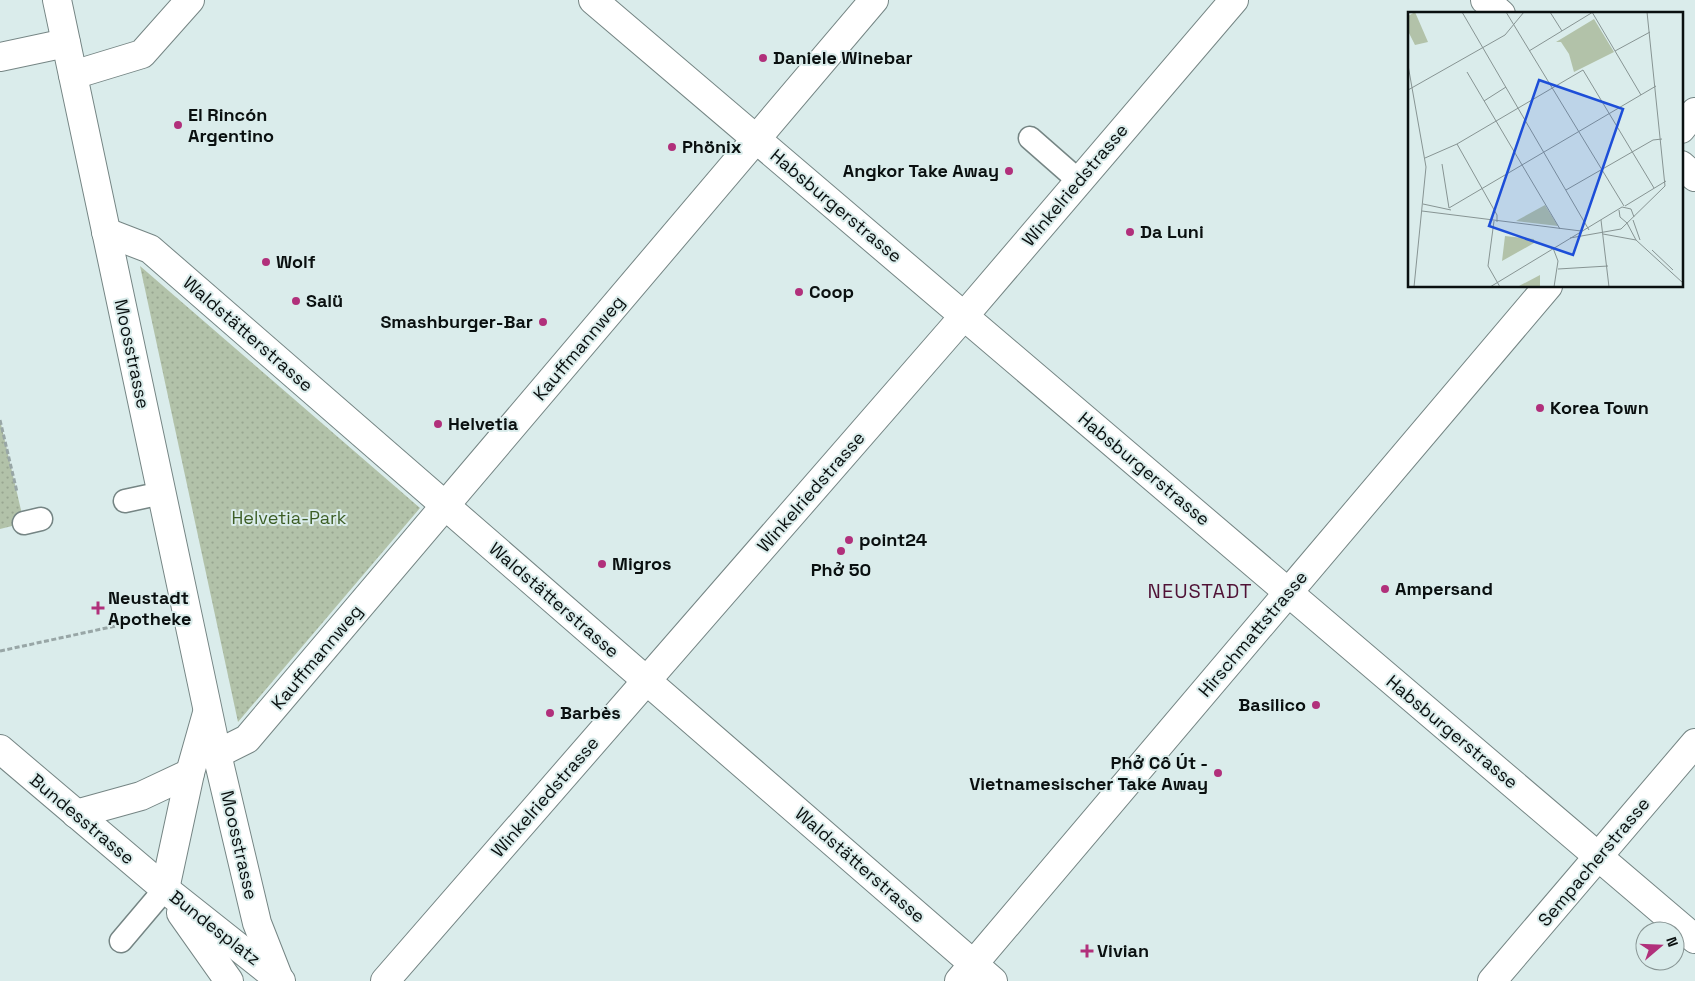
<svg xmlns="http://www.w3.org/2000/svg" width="1695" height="981" font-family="'Space Grotesk',sans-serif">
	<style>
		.park { fill: url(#park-dots) }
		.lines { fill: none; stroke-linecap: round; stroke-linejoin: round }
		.service-casing { stroke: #758584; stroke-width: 25 }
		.pedestrian-casing { stroke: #758584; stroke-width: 30 }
		.minor-casing { stroke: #758584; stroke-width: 30 }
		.tertiary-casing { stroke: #758584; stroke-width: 30 }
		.secondary-casing { stroke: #758584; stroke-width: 30 }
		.path { stroke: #98a6a6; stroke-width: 3; stroke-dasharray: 5 2.5; stroke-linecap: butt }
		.service { stroke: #fff; stroke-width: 22 }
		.pedestrian { stroke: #fff; stroke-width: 28 }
		.minor { stroke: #fff; stroke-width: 28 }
		.tertiary { stroke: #fff; stroke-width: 28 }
		.secondary { stroke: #fff; stroke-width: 28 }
		.poi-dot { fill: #b1307b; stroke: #daeceb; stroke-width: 2 }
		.labels { text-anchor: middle; stroke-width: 4; stroke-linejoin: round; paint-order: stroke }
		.poi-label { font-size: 18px; font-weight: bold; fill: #0a1010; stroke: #daeceb; text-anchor: start }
		.street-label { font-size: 18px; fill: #0a1010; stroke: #daeceb }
		.park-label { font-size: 18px; fill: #3c5d25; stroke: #daeceb }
		.quarter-label { font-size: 20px; letter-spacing: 1px; fill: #501236; stroke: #daeceb }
		.inset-road { fill: none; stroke: #879493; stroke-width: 1 }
		.view { fill: #1d4ed8; fill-opacity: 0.15; stroke: #1d4ed8; stroke-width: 2.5 }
		.inset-edge { fill: none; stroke: #0a1010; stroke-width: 2.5 }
	</style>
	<defs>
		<pattern id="park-dots" width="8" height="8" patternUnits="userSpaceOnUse" patternTransform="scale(1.25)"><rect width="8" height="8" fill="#b2c2a9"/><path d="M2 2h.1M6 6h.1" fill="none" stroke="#98a690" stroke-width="1.8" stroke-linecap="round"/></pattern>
	</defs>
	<rect width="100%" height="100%" fill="#daeceb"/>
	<g class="park">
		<path d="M140,266L420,508L238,722Z"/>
		<path d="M0,420L24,523L0,529Z"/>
	</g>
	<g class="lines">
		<g class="service-casing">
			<g id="service">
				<path d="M1030,138L1079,181"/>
				<path d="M125,501L162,493"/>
				<path d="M24,523L41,519"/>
				<path d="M121,941L165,889"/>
			</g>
		</g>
		<g class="pedestrian-casing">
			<path id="pedestrian" d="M106,232L150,249L647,681"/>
		</g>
		<g class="minor-casing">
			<g id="minor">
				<path d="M57,0L217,754L257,923L279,979"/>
				<path d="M593,0L1695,939"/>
				<path d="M1485,0L1501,14"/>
				<path d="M0,57L66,43"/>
				<path d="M73,75L142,54L190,0"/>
				<path d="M1681,165L1695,177"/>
				<path d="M647,681L993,981"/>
				<path d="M217,754L247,739L874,0"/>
				<path d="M76,814L141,796L190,773"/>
				<path d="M165,889L190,773L207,713"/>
				<path d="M385,981L964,316L1234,0"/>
				<path d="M1492,981L1695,743"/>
			</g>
		</g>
		<g class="tertiary-casing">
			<g id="tertiary">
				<path d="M1681,129L1695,112"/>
				<path d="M959,981L1548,286"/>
			</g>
		</g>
		<g class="secondary-casing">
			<g id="secondary">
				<path d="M0,749L165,889L281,981"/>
				<path d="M181,913L229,981"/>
			</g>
		</g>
		<g class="path">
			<path d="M0,420L17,492"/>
			<path d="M0,651L148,619"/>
		</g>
		<use href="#service" class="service"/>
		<use href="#pedestrian" class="pedestrian"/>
		<use href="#minor" class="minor"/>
		<use href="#tertiary" class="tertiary"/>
		<use href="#secondary" class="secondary"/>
	</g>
	<g class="poi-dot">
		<circle cx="763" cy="58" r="5"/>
		<circle cx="178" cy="125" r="5"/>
		<circle cx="672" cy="147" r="5"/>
		<circle cx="1009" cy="171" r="5"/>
		<circle cx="1130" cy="232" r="5"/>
		<circle cx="266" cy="262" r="5"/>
		<circle cx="799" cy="292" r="5"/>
		<circle cx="296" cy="301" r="5"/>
		<circle cx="543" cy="322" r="5"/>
		<circle cx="1540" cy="408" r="5"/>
		<circle cx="438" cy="424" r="5"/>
		<circle cx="849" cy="540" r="5"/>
		<circle cx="841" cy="551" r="5"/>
		<circle cx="602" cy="564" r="5"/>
		<circle cx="1385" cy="589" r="5"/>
		<path d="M95.5 600.5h5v5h5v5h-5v5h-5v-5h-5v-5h5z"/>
		<circle cx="1316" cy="705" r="5"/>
		<circle cx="550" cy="713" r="5"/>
		<circle cx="1218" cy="773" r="5"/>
		<path d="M1084.5 943.5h5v5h5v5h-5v5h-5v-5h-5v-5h5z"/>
	</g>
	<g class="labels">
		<g class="poi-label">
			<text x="773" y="64">Daniele Winebar</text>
			<text x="188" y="121">El Rincón<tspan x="188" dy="21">Argentino</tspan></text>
			<text x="682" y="153">Phönix</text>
			<text x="999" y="177" text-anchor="end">Angkor Take Away</text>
			<text x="1140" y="238">Da Luni</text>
			<text x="276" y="268">Wolf</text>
			<text x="809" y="298">Coop</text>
			<text x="306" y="307">Salü</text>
			<text x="533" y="328" text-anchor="end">Smashburger-Bar</text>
			<text x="1550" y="414">Korea Town</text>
			<text x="448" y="430">Helvetia</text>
			<text x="859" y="546">point24</text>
			<text x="612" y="570">Migros</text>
			<text x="841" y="576" text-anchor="middle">Phở 50</text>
			<text x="1395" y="595">Ampersand</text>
			<text x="108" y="604">Neustadt<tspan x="108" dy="21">Apotheke</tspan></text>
			<text x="1306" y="711" text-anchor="end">Basilico</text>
			<text x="560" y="719">Barbès</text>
			<text x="1208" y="769" text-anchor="end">Phở Cô Út -<tspan x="1208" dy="21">Vietnamesischer Take Away</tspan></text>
			<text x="1097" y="957">Vivian</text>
		</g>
		<g class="street-label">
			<text transform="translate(1075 185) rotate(-50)" y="6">Winkelriedstrasse</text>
			<text transform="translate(836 206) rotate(40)" y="6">Habsburgerstrasse</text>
			<text transform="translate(248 334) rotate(41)" y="6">Waldstätterstrasse</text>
			<text transform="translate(579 348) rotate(-50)" y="6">Kauffmannweg</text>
			<text transform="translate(132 354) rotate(78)" y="6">Moosstrasse</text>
			<text transform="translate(1144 469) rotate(40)" y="6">Habsburgerstrasse</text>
			<text transform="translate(811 492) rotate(-49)" y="6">Winkelriedstrasse</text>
			<text transform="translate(554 600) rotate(41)" y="6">Waldstätterstrasse</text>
			<text transform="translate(1253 634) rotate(-50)" y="6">Hirschmattstrasse</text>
			<text transform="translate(317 657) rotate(-50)" y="6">Kauffmannweg</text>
			<text transform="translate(1452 732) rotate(40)" y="6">Habsburgerstrasse</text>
			<text transform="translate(545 797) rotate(-49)" y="6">Winkelriedstrasse</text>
			<text transform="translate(82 819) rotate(40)" y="6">Bundesstrasse</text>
			<text transform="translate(239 845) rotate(77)" y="6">Moosstrasse</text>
			<text transform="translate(1594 862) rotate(-50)" y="6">Sempacherstrasse</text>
			<text transform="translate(860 865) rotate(41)" y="6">Waldstätterstrasse</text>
			<text transform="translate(215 928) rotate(38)" y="6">Bundesplatz</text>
		</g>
		<g class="park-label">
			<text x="289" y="524">Helvetia-Park</text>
		</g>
		<g class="quarter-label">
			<text x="1200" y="598">NEUSTADT</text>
		</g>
	</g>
	<g transform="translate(1408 12)">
		<rect width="275" height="275" fill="#daeceb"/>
		<path d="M7,0L20,30L7,33L0,19V4ZM186,7L206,40L166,60L161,42L153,30H148ZM137,193L150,214L108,209ZM97,224L126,227V231L94,249ZM132,263V275H111V274Z" fill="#b2c2a9"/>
		<path class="inset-road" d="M54,0L181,218M98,0L216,194M142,0L154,19M184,0L233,83M121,39L185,0M207,39L242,20M0,53L18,155L6,275M59,60L152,217M0,78L97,23L116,0M76,89L98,75M49,132L89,203V210M17,146L49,132L175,58L246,176M34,152L41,196M158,178L245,128L254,127M15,192L43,198M217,194L258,169M41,196L248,74M211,198L212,205L219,211M14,199L173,219M193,208L201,275M225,208L232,228M86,209L80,254L92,275M219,211L228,228L275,271M195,222L228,228M162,226L213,217L257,174L239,0M145,236L150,249L146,275M244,238L265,258M150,257L200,254M82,275L214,195L223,197L226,205"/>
		<path class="view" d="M131,68L215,97L165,243L81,214Z"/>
		<rect width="275" height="275" class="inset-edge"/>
	</g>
	<g transform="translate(1660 946) rotate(71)"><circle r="24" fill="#daeceb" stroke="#879493"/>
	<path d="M0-4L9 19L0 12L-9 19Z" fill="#b1307b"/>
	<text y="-8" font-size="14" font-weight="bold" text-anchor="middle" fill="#0a1010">N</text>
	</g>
</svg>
